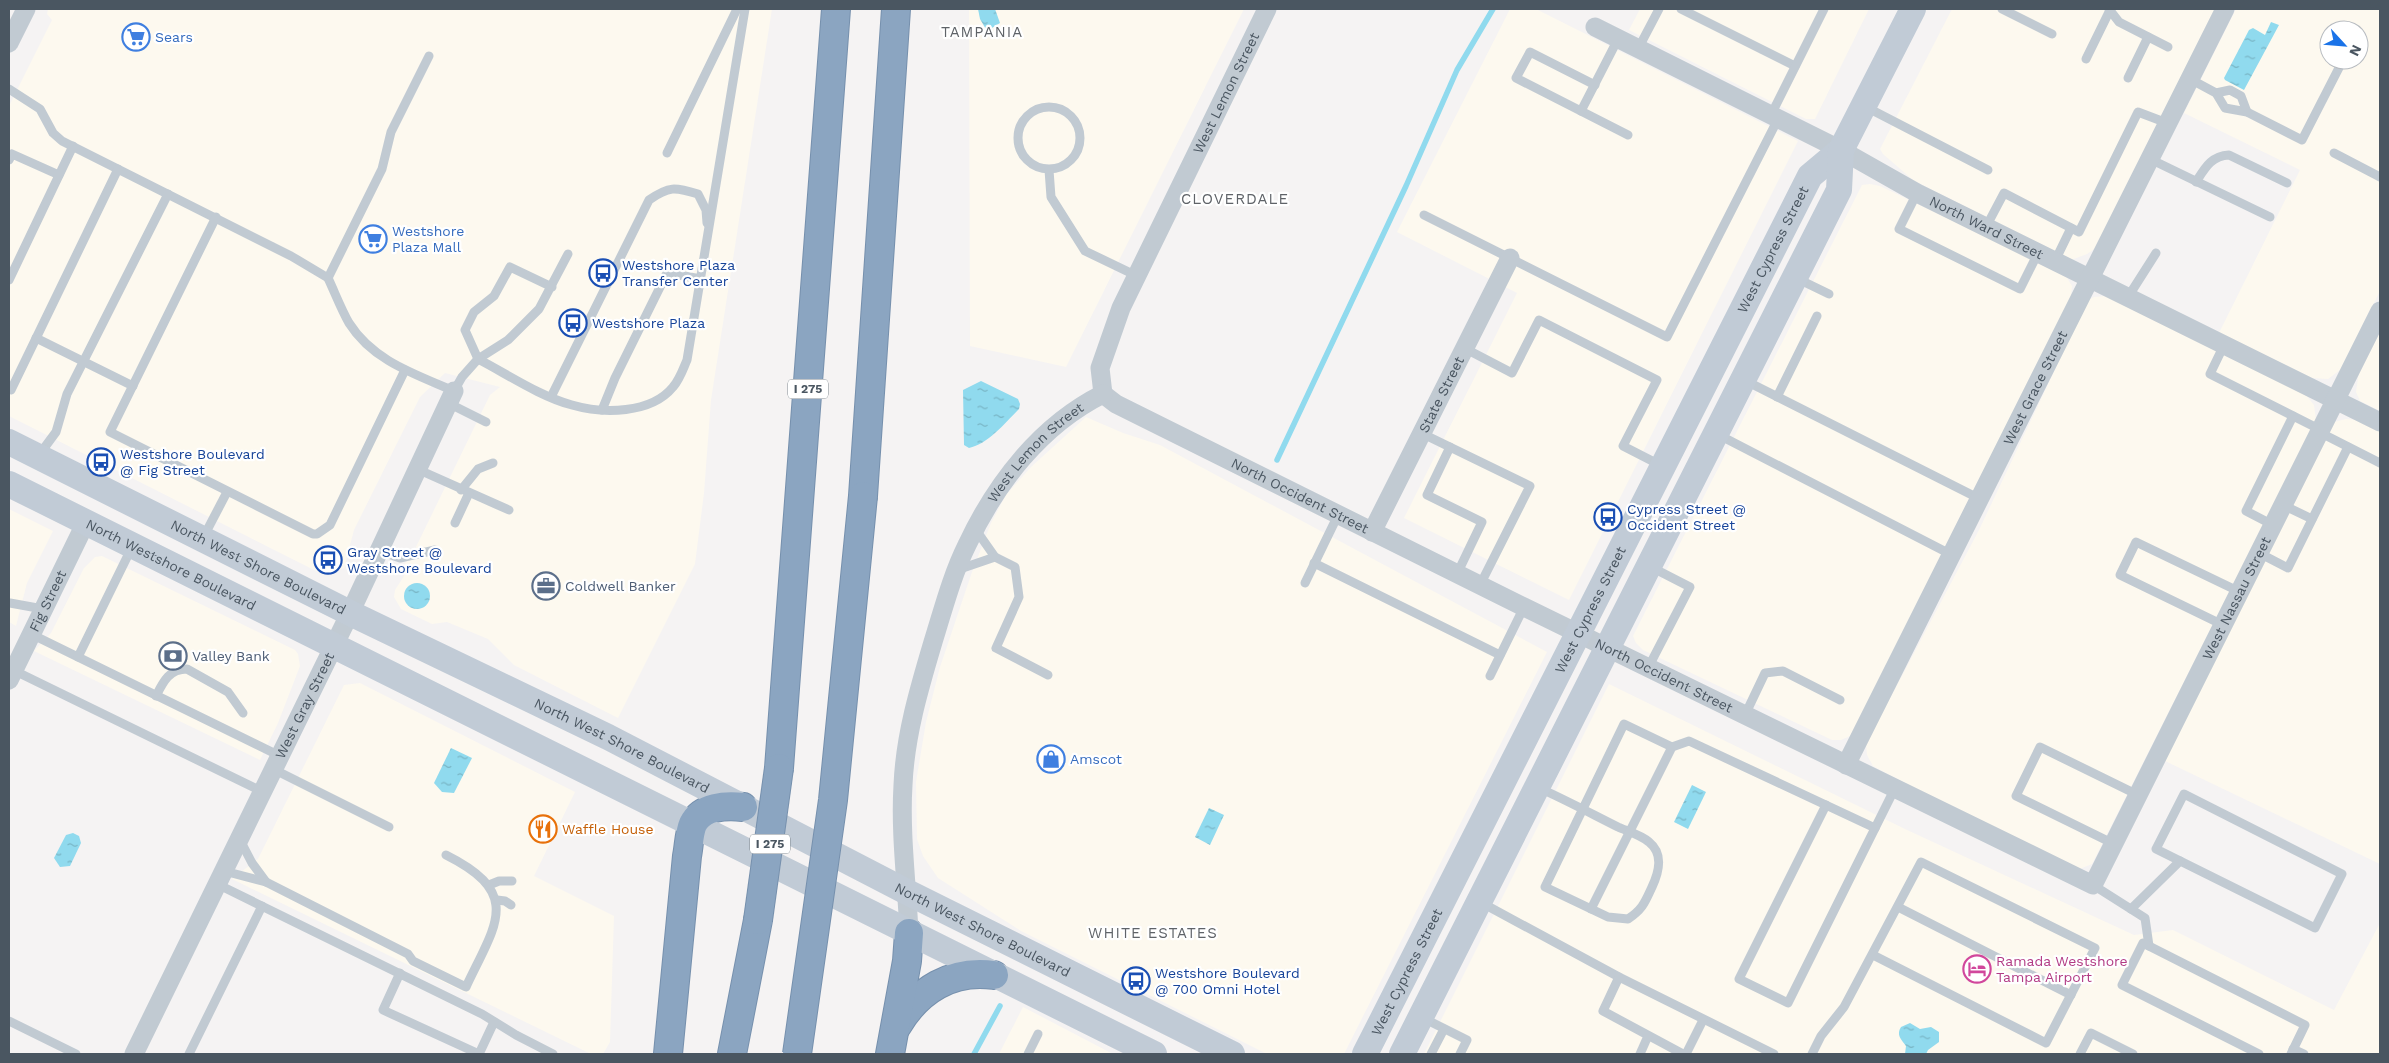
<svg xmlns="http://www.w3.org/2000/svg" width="2389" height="1063" font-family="'Work Sans',sans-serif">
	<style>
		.commercial { fill: #fdf9ef; fill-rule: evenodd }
		.water { fill: url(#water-ripples) }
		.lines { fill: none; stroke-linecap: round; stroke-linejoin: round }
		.stream { stroke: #90daee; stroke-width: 5.5 }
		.highway-casing { stroke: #7690ad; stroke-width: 30 }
		.lane { stroke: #c1cad2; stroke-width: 9 }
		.street { stroke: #c1cad2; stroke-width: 19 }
		.secondary { stroke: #c1cbd6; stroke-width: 26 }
		.highway { stroke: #8ba5c1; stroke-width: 28 }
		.highway-bridge-casing { stroke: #7690ad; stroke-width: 30; stroke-linecap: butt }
		.highway-bridge { stroke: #8ba5c1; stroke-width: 28 }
		.labels { text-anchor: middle; stroke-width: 4.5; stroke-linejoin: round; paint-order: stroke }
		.shield { fill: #fff; stroke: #808990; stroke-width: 1 }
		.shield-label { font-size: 12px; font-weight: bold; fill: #4a5661 }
		.shop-label { font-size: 14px; fill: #366cbe; stroke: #fff; text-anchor: start }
		.street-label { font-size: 14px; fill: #4a5661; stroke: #fff }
		.transit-label { font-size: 14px; fill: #164399; stroke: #fff; text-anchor: start }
		.service-label { font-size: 14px; fill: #4e5e75; stroke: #fff; text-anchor: start }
		.food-label { font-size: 14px; fill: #c56008; stroke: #fff; text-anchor: start }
		.hotel-label { font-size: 14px; fill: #b23c85; stroke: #fff; text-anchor: start }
		.neighbourhood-label { font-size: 15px; letter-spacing: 1px; fill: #5f6368; stroke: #fff }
	</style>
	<defs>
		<pattern id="water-ripples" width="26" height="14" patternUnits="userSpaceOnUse" patternTransform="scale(1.25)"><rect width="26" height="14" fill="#90daee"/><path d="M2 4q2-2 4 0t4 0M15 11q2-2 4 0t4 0" fill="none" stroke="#78b4c4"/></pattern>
	</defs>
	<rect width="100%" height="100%" fill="#f5f3f3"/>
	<g class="commercial">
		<path d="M48,9H772L711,400L704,493L695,564L618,718L514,665L488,639L447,622L432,624L401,609L394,597L395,590L404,576L403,566L415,549L490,395L500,387L445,373L420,397L354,530L344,568L324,575L9,416V106L52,20L47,14Z"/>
		<path d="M969,9H1244L1066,367L970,346Z"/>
		<path d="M1510,9H1536L1798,141L1569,600L1404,518L1517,293L1397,232Z"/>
		<path d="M1640,9H1869L1815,119H1806L1629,30Z"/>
		<path d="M1952,9H2217L2097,247L2087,254L2071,260L1913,180L1883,154L1880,149Z"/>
		<path d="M2236,9H2380V291L2340,370L2328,379L2312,378L2219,333L2300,170L2184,113ZM2329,30H2359V60H2329Z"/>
		<path d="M1870,184L1880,186L2058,271L2067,278L2072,286L2071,296L1858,726L1850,736L1841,740H1832L1643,650L1636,643L1633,636L1862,185Z"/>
		<path d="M2106,296L2305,394L2314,405L2316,420L2092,864L2077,870L1967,816L1873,766L1867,755L1866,744L1979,530L2088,300L2094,297Z"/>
		<path d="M2380,329V411L2360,401L2356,392L2359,372Z"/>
		<path d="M1086,417L1123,433L1160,445L1547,652L1344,1054H1267L1021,931L938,878L923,856L917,839L916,782L926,722L940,667L972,572L991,523L1006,495L1031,467Z"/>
		<path d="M2346,419L2359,420L2380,431V864L2163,760L2334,422Z"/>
		<path d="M9,509L53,531L27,583L16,626L9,622Z"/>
		<path d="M102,556L295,650L298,654L300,666L278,723L260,760L34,651L51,633L84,568L95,557Z"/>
		<path d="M360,683L575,792L534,876L614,916L610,1042L603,1054H591L232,879L258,859L344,685Z"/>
		<path d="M1609,684L1905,829L2134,935L2173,930L2334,1010L2380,923V1054H1424Z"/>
		<path d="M1023,1007L1113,1054H999Z"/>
	</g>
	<g class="water">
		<path d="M978,9H995L1000,23L987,31L980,19Z"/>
		<path d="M2271,22L2279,25L2244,90L2225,80L2224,78L2249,30L2253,28L2265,35Z"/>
		<path d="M981,381L1018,399L1020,404L1019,409C1005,423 988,444 969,448L964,445L963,390Z"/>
		<circle cx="417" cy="596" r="13"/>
		<path d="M451,748L472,758L454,793L442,792L434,783Z"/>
		<path d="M1692,785L1706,792L1688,829L1674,822Z"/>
		<path d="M1209,808L1224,815L1210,845L1195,837Z"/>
		<path d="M73,833L79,836L81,843L70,866L60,867L54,858L66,835Z"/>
		<path d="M1910,1023L1920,1029L1931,1027L1939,1032V1042L1928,1050L1926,1054H1905L1906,1046C1901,1039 1896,1035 1901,1027Z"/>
	</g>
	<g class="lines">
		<g class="stream">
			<path d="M1277,460L1406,186L1457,70L1493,9"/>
			<path d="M974,1054L1000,1006"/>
		</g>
		<g class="highway-casing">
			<g id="highway">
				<path d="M863,496L896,9"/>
				<path d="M779,768L836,9"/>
				<path d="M897,1026C918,990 952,969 994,975"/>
				<path d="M668,1054L687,856C689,847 689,833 693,824C702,806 726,805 743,807"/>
				<path d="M732,1054L758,920"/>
				<path d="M890,1054L907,961L909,933"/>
			</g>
		</g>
		<g class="lane">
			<path d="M1681,9L1795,66"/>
			<path d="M2002,9L2052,34"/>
			<path d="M2109,9L2119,22L2168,47"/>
			<path d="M1638,49L1659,9"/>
			<path d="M429,56L391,132L382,169L328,278C335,293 341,309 349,323C373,361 415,374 454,391L462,377L478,359L508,340L539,309L568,254"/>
			<path d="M2086,59L2110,10"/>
			<path d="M2128,78L2148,37"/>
			<path d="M2190,79L2216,93L2225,108L2247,112L2302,140L2343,60"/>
			<path d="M1595,85L1530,52L1516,78L1628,135"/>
			<path d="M9,89L40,109L53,133L62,141L291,256L328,278"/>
			<path d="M2216,93L2230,90L2241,96L2247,112"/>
			<circle cx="1049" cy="138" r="31"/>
			<path d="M1866,107L1988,170"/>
			<path d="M1581,111L1618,39"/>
			<path d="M1771,115L1824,9"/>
			<path d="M667,153L737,9"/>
			<path d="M2334,153L2380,177"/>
			<path d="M2150,159L2270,217"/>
			<path d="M9,160L12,154L59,175"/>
			<path d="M1049,170L1051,197L1085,251L1137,276"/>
			<path d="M2196,182C2205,168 2211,156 2229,155L2287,183"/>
			<path d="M1917,193L1899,229L2020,289L2038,253"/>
			<path d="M1424,215L1667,337L1778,119"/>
			<path d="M216,217L110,432L313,534H317L330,525L405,370"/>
			<path d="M1986,227L2004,193L2079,232L2138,112L2167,123"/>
			<path d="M2055,261L2071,228"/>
			<path d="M1796,278L1829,294"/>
			<path d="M9,280L73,146"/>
			<path d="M2128,297L2156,253"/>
			<path d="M36,338L133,386"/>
			<path d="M2224,345L2210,374L2321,430"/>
			<path d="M1464,348L1512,373L1539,320L1657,380L1623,446L1662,466"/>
			<path d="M478,359C507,374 541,397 572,405C603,414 651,414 673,387C680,379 683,369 687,360L745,9"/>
			<path d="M478,359L465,330L474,312L494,296L510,267L552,287"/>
			<path d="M1746,381L1980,499"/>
			<path d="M9,389L11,390L118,169"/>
			<path d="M551,397L649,200C669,186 675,187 698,194L706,210L707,223"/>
			<path d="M1777,397L1817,316"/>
			<path d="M448,403L486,422"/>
			<path d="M602,410L615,378L667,273L701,279"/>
			<path d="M2319,432L2380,463"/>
			<path d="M1421,433L1530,486L1480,585"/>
			<path d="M1717,434L1952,555"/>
			<path d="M1450,447L1427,495L1482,522L1457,574"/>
			<path d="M39,455L56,432L67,394L168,194"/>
			<path d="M417,469L509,510"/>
			<path d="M461,490L478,469L493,463"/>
			<path d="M2283,505L2312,519"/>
			<path d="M455,523L469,493"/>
			<path d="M2273,525L2246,511L2293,416"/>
			<path d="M976,530L995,557L1015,567L1019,597L996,648L1048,675"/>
			<path d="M203,538L227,492"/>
			<path d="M379,551L400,558L435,550"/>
			<path d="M2259,553L2288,568L2348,447"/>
			<path d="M1314,563L1500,655"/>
			<path d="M957,570L995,557"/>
			<path d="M1305,583L1338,515"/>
			<path d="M10,603L43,609"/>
			<path d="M2223,625L2120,575L2136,542L2240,592"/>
			<path d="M31,634L280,756"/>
			<path d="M78,657L132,547"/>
			<path d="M1648,668L1690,587L1651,567"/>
			<path d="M13,670L263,792"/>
			<path d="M1490,676L1524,607"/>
			<path d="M156,696C163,682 169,669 187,669L228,692L243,713"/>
			<path d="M1745,715L1765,673L1783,671L1840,700"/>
			<path d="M273,769L389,827"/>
			<path d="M1539,788C1566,800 1592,814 1618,827C1627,831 1641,835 1649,842C1664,854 1659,872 1652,887C1645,902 1643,909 1628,919L1608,917L1545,887L1624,724L1672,747"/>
			<path d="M2184,794L2342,874L2315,928L2156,849Z"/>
			<path d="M1826,805L1739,979L1788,1003L1895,788"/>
			<path d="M240,840L252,863L266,882"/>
			<path d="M2114,844L2016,796L2040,747L2138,795"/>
			<path d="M224,871L266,882L408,954L413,961L466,987C495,925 524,894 446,855"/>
			<path d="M217,884L482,1014L516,1035L553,1054"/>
			<path d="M489,885L499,881H512"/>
			<path d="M2093,885L2145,918L2149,946"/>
			<path d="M497,900L505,901L511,905"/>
			<path d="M1482,903L1619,977L1774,1054"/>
			<path d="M1898,907L2071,995"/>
			<path d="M1591,909L1672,747L1689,741L1875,828"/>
			<path d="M2131,909L2180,861"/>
			<path d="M400,973L383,1010L479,1054"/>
			<path d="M1619,977L1603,1011L1683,1054"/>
			<path d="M1423,1018L1467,1040L1460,1054"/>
			<path d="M9,1021L76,1054"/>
			<path d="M2293,1049L2304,1054"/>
			<path d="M189,1054L262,906"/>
			<path d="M479,1054L494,1022"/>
			<path d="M1028,1054L1038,1034"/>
			<path d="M1431,1054L1444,1029"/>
			<path d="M1640,1054L1648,1036"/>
			<path d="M1686,1054L1703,1020"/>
			<path d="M1812,1054L1821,1036L1844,1007L1921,862L2095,948L2046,1043L1873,955"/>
			<path d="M2080,1054L2091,1033L2133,1054"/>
			<path d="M2259,1054L2122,985L2143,943L2305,1025L2291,1054"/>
		</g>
		<g class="street">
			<path id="s1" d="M1595,27L1841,150L1917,193L2380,422"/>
			<path d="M9,43L26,9"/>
			<path id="s2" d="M1103,394L1116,404L1524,607L2093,885L2380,311"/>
			<path id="s3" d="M1103,394L1100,368L1121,308L1267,9"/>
			<path id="s4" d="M1372,532L1510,258"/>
			<path id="s5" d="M9,680L86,522"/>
			<path id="s6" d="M1846,765L2225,9"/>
			<path id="s7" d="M909,933C907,884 900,834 903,785C905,736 919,689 933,642C943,610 952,575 967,545C996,483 1041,425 1103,394"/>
			<path id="s8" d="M134,1054L350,613L454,391"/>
		</g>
		<g class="secondary">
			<path id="s9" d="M9,442L350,613L608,737L907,892L1232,1054"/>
			<path id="s10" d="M9,484L1154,1054"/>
			<path id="s11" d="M1365,1054L1810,176L1841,150L1913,9"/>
			<path d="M1402,1054L1839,190L1841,150"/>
		</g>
		<use href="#highway" class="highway"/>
		<g class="highway-bridge-casing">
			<g id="highway-bridge">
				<path d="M758,920L779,768"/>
				<path d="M797,1054L833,800L863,496"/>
			</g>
		</g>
		<use href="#highway-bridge" class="highway-bridge"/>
	</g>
	<defs>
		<g id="supermarket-ring" transform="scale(1.4375)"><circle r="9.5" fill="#fff" stroke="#3f7fe0" stroke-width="1.5"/><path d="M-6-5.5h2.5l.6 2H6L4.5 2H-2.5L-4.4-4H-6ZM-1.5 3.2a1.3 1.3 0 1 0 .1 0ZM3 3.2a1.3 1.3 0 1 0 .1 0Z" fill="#3f7fe0"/></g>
		<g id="bus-ring" transform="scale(1.4375)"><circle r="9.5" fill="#fff" stroke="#1a4fb4" stroke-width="1.5"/><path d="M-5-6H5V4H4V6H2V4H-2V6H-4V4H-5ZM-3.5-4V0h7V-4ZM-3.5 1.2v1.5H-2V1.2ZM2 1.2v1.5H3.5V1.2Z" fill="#1a4fb4"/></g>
		<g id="office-ring" transform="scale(1.4375)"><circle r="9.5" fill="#fff" stroke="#5c6f8a" stroke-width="1.5"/><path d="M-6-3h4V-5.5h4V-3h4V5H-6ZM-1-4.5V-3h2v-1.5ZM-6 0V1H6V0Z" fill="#5c6f8a"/></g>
		<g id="bank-ring" transform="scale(1.4375)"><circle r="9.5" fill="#fff" stroke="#5c6f8a" stroke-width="1.5"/><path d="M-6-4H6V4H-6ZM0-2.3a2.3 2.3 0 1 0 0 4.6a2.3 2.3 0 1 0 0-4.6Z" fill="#5c6f8a"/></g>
		<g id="shop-ring" transform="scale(1.4375)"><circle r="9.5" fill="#fff" stroke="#3f7fe0" stroke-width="1.5"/><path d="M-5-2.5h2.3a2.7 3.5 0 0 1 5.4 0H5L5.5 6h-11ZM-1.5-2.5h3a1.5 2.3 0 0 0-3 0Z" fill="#3f7fe0"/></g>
		<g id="restaurant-ring" transform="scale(1.4375)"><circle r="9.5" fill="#fff" stroke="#e8710a" stroke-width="1.5"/><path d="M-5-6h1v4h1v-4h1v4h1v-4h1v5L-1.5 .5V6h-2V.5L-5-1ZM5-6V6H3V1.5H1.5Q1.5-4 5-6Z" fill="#e8710a"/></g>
		<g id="hotel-ring" transform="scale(1.4375)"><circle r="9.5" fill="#fff" stroke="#d1479c" stroke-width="1.5"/><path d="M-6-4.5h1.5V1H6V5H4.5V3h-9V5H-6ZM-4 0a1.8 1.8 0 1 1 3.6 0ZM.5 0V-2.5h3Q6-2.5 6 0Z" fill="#d1479c"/></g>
	</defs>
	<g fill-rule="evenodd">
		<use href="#supermarket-ring" x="136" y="37"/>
		<use href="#supermarket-ring" x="373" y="239"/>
		<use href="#bus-ring" x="603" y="273"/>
		<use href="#bus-ring" x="573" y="323"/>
		<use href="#bus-ring" x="101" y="462"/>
		<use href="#bus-ring" x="1608" y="517"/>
		<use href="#bus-ring" x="328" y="560"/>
		<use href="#office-ring" x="546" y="586"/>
		<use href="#bank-ring" x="173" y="656"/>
		<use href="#shop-ring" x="1051" y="759"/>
		<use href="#restaurant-ring" x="543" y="829"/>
		<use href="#hotel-ring" x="1977" y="969"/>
		<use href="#bus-ring" x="1136" y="981"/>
	</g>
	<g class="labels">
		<g class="shield">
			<rect x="788" y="379.5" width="40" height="19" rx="4"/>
			<rect x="750" y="834.5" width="40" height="19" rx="4"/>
		</g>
		<g class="shield-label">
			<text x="808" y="393">I 275</text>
			<text x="770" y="848">I 275</text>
		</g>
		<g class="shop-label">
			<text x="155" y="42">Sears</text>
			<text x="392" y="236">Westshore<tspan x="392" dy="16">Plaza Mall</tspan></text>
			<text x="1070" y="764">Amscot</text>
		</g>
		<g class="street-label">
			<text dy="5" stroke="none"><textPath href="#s3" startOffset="329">West Lemon Street</textPath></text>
			<text dy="5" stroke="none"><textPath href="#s1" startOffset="440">North Ward Street</textPath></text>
			<text dy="5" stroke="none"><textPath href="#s11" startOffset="902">West Cypress Street</textPath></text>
			<text dy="5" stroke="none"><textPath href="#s6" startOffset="422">West Grace Street</textPath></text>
			<text dy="5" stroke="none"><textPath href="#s4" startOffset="154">State Street</textPath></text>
			<text dy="5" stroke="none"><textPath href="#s7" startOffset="514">West Lemon Street</textPath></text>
			<text dy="5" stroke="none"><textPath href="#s2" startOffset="222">North Occident Street</textPath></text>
			<text dy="5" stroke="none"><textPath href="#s10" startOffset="181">North Westshore Boulevard</textPath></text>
			<text dy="5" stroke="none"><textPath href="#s9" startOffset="279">North West Shore Boulevard</textPath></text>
			<text dy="5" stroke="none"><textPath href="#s2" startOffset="1426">West Nassau Street</textPath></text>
			<text dy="5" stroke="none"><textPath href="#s5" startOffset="88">Fig Street</textPath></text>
			<text dy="5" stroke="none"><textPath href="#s11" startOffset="498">West Cypress Street</textPath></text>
			<text dy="5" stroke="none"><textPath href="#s2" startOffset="628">North Occident Street</textPath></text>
			<text dy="5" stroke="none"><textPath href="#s8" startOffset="388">West Gray Street</textPath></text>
			<text dy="5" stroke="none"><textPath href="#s9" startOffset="684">North West Shore Boulevard</textPath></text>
			<text dy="5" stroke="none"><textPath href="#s9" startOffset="1089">North West Shore Boulevard</textPath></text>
			<text dy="5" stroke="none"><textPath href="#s11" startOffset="92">West Cypress Street</textPath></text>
		</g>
		<g class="transit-label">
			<text x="622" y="270">Westshore Plaza<tspan x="622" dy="16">Transfer Center</tspan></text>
			<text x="592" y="328">Westshore Plaza</text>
			<text x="120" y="459">Westshore Boulevard<tspan x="120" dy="16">@ Fig Street</tspan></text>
			<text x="1627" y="514">Cypress Street @<tspan x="1627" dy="16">Occident Street</tspan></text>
			<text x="347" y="557">Gray Street @<tspan x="347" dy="16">Westshore Boulevard</tspan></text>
			<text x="1155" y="978">Westshore Boulevard<tspan x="1155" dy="16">@ 700 Omni Hotel</tspan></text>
		</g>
		<g class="service-label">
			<text x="565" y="591">Coldwell Banker</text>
			<text x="192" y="661">Valley Bank</text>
		</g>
		<g class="food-label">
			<text x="562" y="834">Waffle House</text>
		</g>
		<g class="hotel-label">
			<text x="1996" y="966">Ramada Westshore<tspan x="1996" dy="16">Tampa Airport</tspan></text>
		</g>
		<g class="neighbourhood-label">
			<text x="982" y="37">TAMPANIA</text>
			<text x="1235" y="204">CLOVERDALE</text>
			<text x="1153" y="938">WHITE ESTATES</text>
		</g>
	</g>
	<rect width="2389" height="1063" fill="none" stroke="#4a5661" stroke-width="20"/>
	<g transform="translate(2344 45) rotate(116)"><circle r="24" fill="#ffffff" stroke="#b7bbc0"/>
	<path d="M0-4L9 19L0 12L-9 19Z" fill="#1a73e8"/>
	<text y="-8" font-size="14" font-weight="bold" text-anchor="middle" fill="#4a5661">N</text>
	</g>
</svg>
